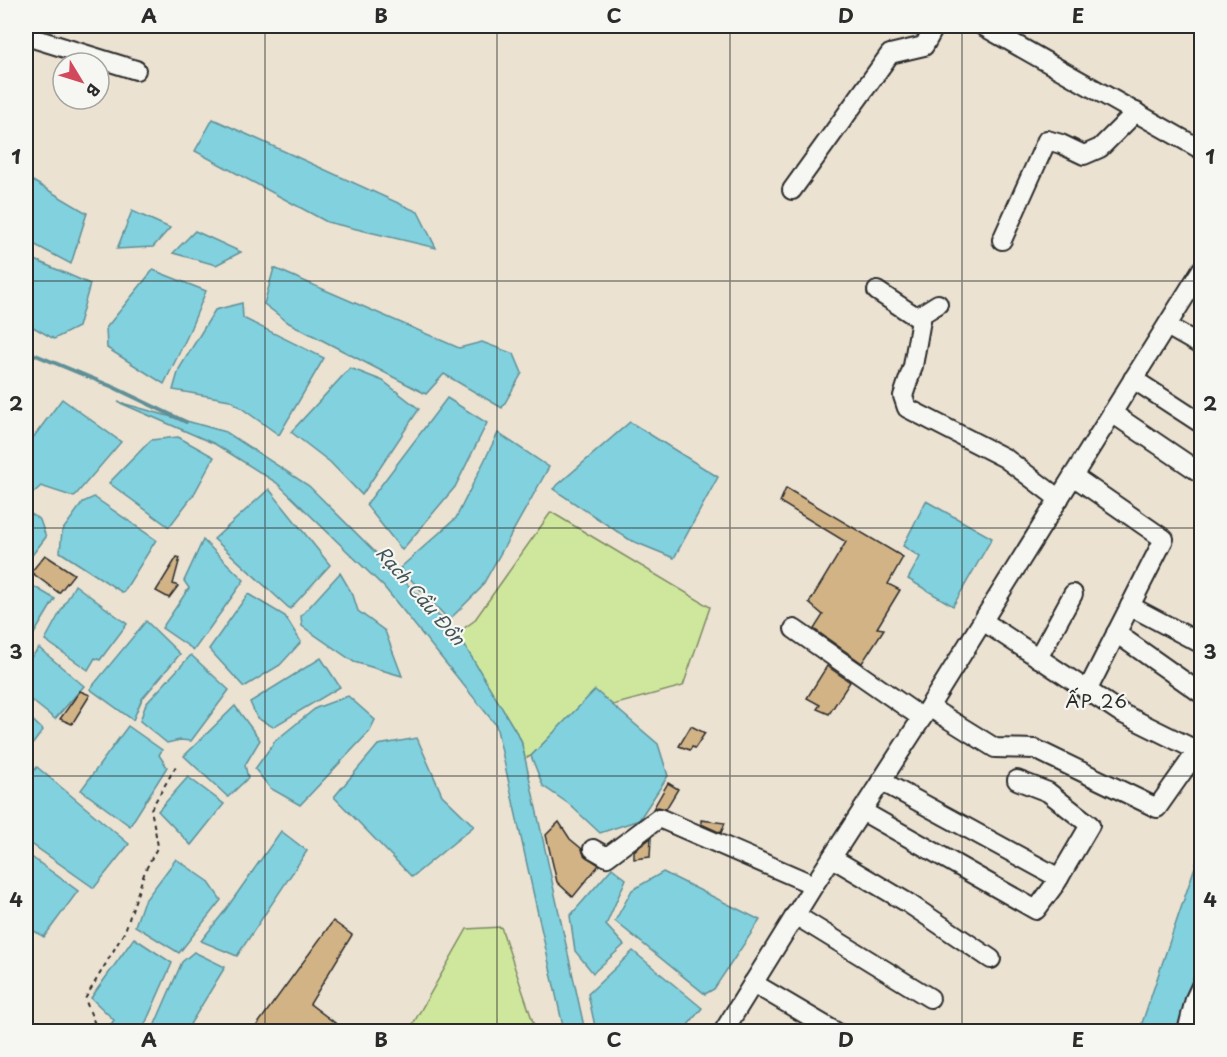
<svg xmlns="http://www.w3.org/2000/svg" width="1227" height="1057" font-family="'Playpen Sans',sans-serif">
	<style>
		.green { fill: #cfe79d; stroke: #7d8964; stroke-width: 1.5 }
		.water { fill: #82d1de; stroke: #5f8f96; stroke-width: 1.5 }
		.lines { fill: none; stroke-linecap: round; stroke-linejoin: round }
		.stream { stroke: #5f8f96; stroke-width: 4 }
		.building { fill: #d2b386; stroke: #2b2b2b; stroke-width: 1.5 }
		.minor-casing { stroke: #2b2b2b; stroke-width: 22 }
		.path { stroke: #2b2b2b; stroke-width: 2; stroke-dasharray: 4.5 4.5; stroke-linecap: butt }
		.minor { stroke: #f6f6f2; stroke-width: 18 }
		.grid { fill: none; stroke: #2b2b2b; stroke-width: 1.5; stroke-opacity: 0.55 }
		.labels { text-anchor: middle; stroke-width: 4.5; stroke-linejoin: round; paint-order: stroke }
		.water-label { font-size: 18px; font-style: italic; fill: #415458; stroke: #f6f6f2 }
		.neighbourhood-label { font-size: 18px; letter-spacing: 1.5px; fill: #2b2b2b; stroke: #f6f6f2 }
		.neatline { fill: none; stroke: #2b2b2b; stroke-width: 2 }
		.grid-label { font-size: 20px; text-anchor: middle; font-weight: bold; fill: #2b2b2b }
	</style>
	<rect width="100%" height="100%" fill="#ebe2d2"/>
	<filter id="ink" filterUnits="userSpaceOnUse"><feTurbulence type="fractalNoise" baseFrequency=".0167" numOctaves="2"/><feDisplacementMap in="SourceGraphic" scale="12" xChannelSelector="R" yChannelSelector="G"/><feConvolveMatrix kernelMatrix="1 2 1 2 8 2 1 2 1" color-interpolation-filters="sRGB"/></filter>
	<g filter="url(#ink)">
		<g class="green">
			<path d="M551,512L710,607L683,686L613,705L595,691L531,756L525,758L521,740L456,634L474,621Z"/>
			<path d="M501,927L536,1031H409L467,929Z"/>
		</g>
		<g class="water">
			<path d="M213,119L418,212L436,248L327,222L195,151Z"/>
			<path d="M26,177L87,213L71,264L26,240Z"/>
			<path d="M132,211L170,228L153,247L117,249Z"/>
			<path d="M195,231L241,252L216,265L173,253Z"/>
			<path d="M26,256L90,284L78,327L54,339L26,323Z"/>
			<path d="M274,268L459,348L482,342L514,354L522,373L502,408L444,374L426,394L289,323L264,304Z"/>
			<path d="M153,270L206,291L187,337L164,384L107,348L106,328Z"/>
			<path d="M242,303L243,318L324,358L279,435L230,400L173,390L179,369L215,310Z"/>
			<path d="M350,368L383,381L419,409L362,495L330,462L291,432Z"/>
			<path d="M447,398L487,423L455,487L402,550L366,505Z"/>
			<path d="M62,399L121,442L74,497L41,486L32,494L26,489V447Z"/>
			<path d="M118,402L226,432L309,486L459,636L521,740L585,1031H564L496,725L384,587L277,483L215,444Z"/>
			<path d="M630,422L718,477L674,558L630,540L553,489Z"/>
			<path d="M498,433L549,467L481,588L449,620L400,568L456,518Z"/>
			<path d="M178,437L214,457L194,494L169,527L109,483L151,440Z"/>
			<path d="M269,489L330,565L290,609L214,539Z"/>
			<path d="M94,497L156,540L123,593L60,552L62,531L83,502Z"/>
			<path d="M926,501L992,538L953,606L908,579L920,557L903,546Z"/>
			<path d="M27,511L40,520L46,537L26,563V514Z"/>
			<path d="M203,540L244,580L194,650L162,628L189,588L184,581Z"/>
			<path d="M340,573L353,595L358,611L385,631L402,676L354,662L302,626L301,616Z"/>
			<path d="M75,585L127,624L100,660L95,658L88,670L45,640Z"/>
			<path d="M33,586L55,599L26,647V594Z"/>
			<path d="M248,594L285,616L301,642L280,665L244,687L209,649Z"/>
			<path d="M146,621L180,654L142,699L133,720L90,689Z"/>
			<path d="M39,648L84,686L55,719L26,696V663Z"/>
			<path d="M191,655L229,690L191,741L180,740L167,743L140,721L146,704Z"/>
			<path d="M321,658L340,687L273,727L257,718L250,702Z"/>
			<path d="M595,690L658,744L668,776L639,820L600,833L569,804L543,786L531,756Z"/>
			<path d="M348,696L375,720L369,732L300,805L270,788L255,769L275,741L316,708Z"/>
			<path d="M235,706L260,740L245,765L248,778L228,797L184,756Z"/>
			<path d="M26,714L43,730L26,753Z"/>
			<path d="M128,726L162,750L159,755L167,767L130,826L81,790Z"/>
			<path d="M417,738L442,795L474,826L412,877L334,797L378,745Z"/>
			<path d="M37,767L129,844L94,888L26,840V781Z"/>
			<path d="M188,777L224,804L191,845L158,811Z"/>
			<path d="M281,831L307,851L237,956L201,941L224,912Z"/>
			<path d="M1201,849V953L1176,1031L1139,1032Z"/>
			<path d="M26,853L78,891L44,937L26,926Z"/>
			<path d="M176,859L208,881L221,900L179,953L135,926L143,903Z"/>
			<path d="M612,868L626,879L606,925L624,945L593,973L575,951L570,916Z"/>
			<path d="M663,872L760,920L714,989L705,994L615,921L632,890Z"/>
			<path d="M134,938L172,963L142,1031H113L109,1027L114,1020L91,998Z"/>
			<path d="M633,951L702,1008L683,1031H596L588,994Z"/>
			<path d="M194,952L225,967L186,1031H152L182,962Z"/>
		</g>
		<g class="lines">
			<path class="stream" d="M26,351L113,387L186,422"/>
		</g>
		<g class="building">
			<path d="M786,488L903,557L888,584L900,590L877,628L884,629L862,663L814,629L823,615L809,603L846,542L780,502Z"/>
			<path d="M45,555L74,574L59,593L31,572Z"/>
			<path d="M177,557L180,558L173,584L178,586L169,598L156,591Z"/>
			<path d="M827,666L850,682L829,714L817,709L820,705L807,698Z"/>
			<path d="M80,691L90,695L72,724L60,719Z"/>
			<path d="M691,726L705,733L695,748L692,747L690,750L679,746Z"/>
			<path d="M668,783L678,789L666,809L658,807L653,809Z"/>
			<path d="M701,820L725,823L721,833L701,824Z"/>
			<path d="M559,822L570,839L582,849L584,855L599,865L573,897L557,882L546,835Z"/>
			<path d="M651,838L650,857L634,859V851Z"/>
			<path d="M333,921L352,935L310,1004L347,1032H252Z"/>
		</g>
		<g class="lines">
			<g class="minor-casing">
				<g id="minor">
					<path d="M983,26L1202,150"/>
					<path d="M26,36L136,70"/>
					<path d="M792,190L890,54L924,46L935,26"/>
					<path d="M1002,240L1047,140L1061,144L1084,155L1100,148L1136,112"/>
					<path d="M877,291L921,320"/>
					<path d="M938,304L922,314L913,366L903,396L907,408L1005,458L1059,499"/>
					<path d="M1167,326L1202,346"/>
					<path d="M1133,379L1202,424"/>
					<path d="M1112,413L1202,474"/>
					<path d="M1073,476L1164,539L1087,691"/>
					<path d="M1130,606L1202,644"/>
					<path d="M983,621L1123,714L1198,751"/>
					<path d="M794,629L922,718"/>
					<path d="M1116,633L1202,694"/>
					<path d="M1038,658L1073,594"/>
					<path d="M929,707L995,748L1035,749L1157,808L1202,744"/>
					<path d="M881,781L1059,878"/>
					<path d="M862,811L1036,910L1056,883L1090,825L1048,792L1017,780"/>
					<path d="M593,849L607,857L659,818L814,885"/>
					<path d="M832,858L908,903L991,959"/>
					<path d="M795,915L930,998"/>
					<path d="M753,983L836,1032"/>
					<path d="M723,1032L814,885L929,707L1202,269"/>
					<path d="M1187,1032L1195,999L1202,984"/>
				</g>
			</g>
			<path class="path" d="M98,1032L85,999L125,931L145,871L158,846L151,809L176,766"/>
			<use href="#minor" class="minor"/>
		</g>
	</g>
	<path class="grid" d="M265,26V1032M497,26V1032M730,26V1032M962,26V1032M26,281H1202M26,528H1202M26,776H1202"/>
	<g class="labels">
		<g class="water-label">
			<text transform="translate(420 596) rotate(49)" y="6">Rạch Cầu Đồn</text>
		</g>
		<g class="neighbourhood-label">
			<text x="1097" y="708">ẤP 26</text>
		</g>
	</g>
	<rect width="1227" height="1057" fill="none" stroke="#f6f6f2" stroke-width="66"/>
	<g transform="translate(81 81) rotate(128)"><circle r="28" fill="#f6f6f2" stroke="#a5a5a2" stroke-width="1.5"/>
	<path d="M0-4.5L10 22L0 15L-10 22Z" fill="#d1495b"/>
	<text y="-9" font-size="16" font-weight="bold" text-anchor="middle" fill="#2b2b2b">B</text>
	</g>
	<rect x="33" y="33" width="1161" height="991" class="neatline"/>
	<g class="grid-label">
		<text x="149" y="23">A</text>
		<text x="381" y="23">B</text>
		<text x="614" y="23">C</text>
		<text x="846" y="23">D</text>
		<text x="1078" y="23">E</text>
		<text x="16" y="164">1</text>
		<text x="1210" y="164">1</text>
		<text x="16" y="411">2</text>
		<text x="1210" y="411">2</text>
		<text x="16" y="659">3</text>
		<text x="1210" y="659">3</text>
		<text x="16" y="907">4</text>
		<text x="1210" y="907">4</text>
		<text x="149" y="1047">A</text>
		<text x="381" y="1047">B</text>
		<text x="614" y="1047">C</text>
		<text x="846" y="1047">D</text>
		<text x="1078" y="1047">E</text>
	</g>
</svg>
